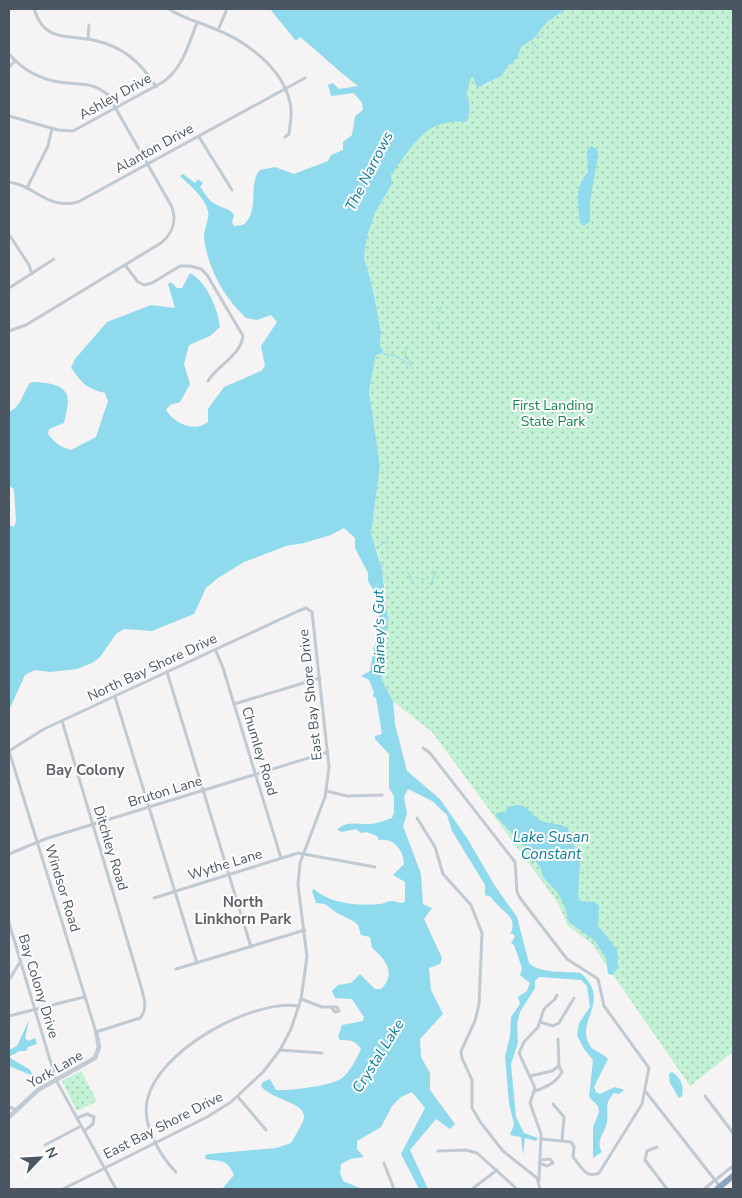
<svg xmlns="http://www.w3.org/2000/svg" width="742" height="1198" font-family="'Nunito Sans',sans-serif">
	<style>
		.park { fill: url(#park-dots) }
		.water { fill: #90daee }
		.lines { fill: none; stroke-linecap: round; stroke-linejoin: round }
		.stream { stroke: #90daee; stroke-width: 1 }
		.street { stroke: #c1cad2; stroke-width: 3 }
		.secondary { stroke: #c1cbd6; stroke-width: 4.5 }
		.highway { stroke: #8ba5c1; stroke-width: 6 }
		.labels { text-anchor: middle; stroke-width: 4; stroke-linejoin: round; paint-order: stroke }
		.street-label { font-size: 14px; fill: #4a5661; stroke: #fff }
		.park-label { font-size: 14px; fill: #17864f; stroke: #fff }
		.water-label { font-size: 15px; font-style: italic; fill: #0c7c9b; stroke: #fff }
		.neighbourhood-label { font-size: 15px; font-weight: bold; fill: #5f6368; stroke: #fff }
	</style>
	<defs>
		<pattern id="park-dots" width="8" height="8" patternUnits="userSpaceOnUse" patternTransform="scale(1.25)"><rect width="8" height="8" fill="#c3f1d5"/><path d="M2 2h.1M6 6h.1" fill="none" stroke="#a0c6b0" stroke-width="1.8" stroke-linecap="round"/></pattern>
	</defs>
	<rect width="100%" height="100%" fill="#f5f3f3"/>
	<g class="park">
		<path d="M566,9H733V1052L690,1086L591,943L568,926L558,903L432,732L393,701L383,687L381,672L388,619L385,586L378,552L372,542L371,534L380,466L369,391L376,355L384,353L380,345L381,332L371,281L364,258L367,235L375,213L392,184L390,175C403,157 423,123 447,120C454,120 461,121 467,122L470,109L467,93L471,78L473,77L484,86L502,76L521,47L547,22Z"/>
		<path d="M81,1071L97,1101L77,1111L62,1081Z"/>
	</g>
	<g class="water">
		<path d="M270,9H566L547,22L533,39L521,47L517,58L508,66L502,76L479,87L476,86L473,77L471,78L467,93L470,109L467,122C424,118 414,145 391,175L392,184L375,213L367,236L364,258L371,281L381,332L380,345L384,353L376,355L369,391L380,466L371,534L382,569L388,619L381,672L382,681L393,701L395,724L407,771L440,799L467,838L495,886L517,917L529,963C540,974 566,971 581,973C611,1001 578,1018 588,1042C592,1052 602,1052 608,1059L594,1087L596,1092L600,1094L615,1087L624,1090L619,1094L614,1093C603,1105 609,1110 607,1122C605,1134 595,1140 602,1152L593,1158V1127L599,1112L598,1106L589,1097L593,1060L584,1049L577,1035L579,1023L590,1007L587,986L581,980L539,977L535,981V988L520,1012L517,1024L518,1043L511,1064L516,1117L524,1133L538,1138L536,1141L525,1138L523,1155L521,1137L510,1135L514,1124L509,1103L505,1057L510,1036L511,1017L520,1004L518,997L527,991L530,983L520,975L522,968L514,945L511,943L515,937L513,934H510C520,916 499,911 491,897L485,895V885L452,831L447,815L432,801L408,789L404,797L407,814L403,826L421,874L423,904L432,908L424,919L442,958L440,964L429,968L431,990L443,1014L420,1039L421,1057L430,1073V1090L455,1124L450,1129L436,1119L410,1150L428,1189H419L401,1154L425,1108L412,1092L401,1097L392,1106L381,1127L357,1141V1149L364,1157L350,1159L341,1164L340,1173L343,1181L362,1189H222L234,1175C227,1158 220,1162 206,1159L205,1155L209,1154L276,1148L291,1143C295,1136 302,1125 304,1118C306,1102 271,1100 261,1086L263,1082L270,1079L276,1090C287,1091 333,1086 342,1078C350,1072 357,1058 361,1049C355,1040 350,1040 340,1040L338,1037L342,1025L363,1021L364,1017L352,999L335,998L332,991L338,985L351,983L360,974L375,989H381C397,974 385,958 372,948L370,937L361,935L358,925L353,921L337,913L325,904L316,903L312,891L314,889C330,904 358,906 380,904C384,904 387,901 391,901C395,901 399,903 403,903L405,901V882L393,875L404,864C403,849 394,838 379,840L377,836L366,832L361,833L356,829L342,832L337,830C347,820 358,825 371,824C378,823 386,820 392,818L394,812V796L389,788V754L375,739V736L382,734L376,698L373,696L374,692L369,680L361,676L370,671L374,646L379,639V616L374,591L368,581V573L355,548V538L344,528L331,535L304,543L286,546L244,562L218,578L206,588L194,614L152,631L124,629L116,634L100,657L92,663L77,669L50,672L35,670L25,675L9,710V525L14,527L16,521L14,489L9,486V412C22,406 22,394 30,383C36,381 41,383 46,383C74,388 69,401 64,423L49,429L48,434C55,443 60,447 71,450L96,437L108,401L105,393C86,388 83,384 71,368L75,359L107,322L151,305L175,308L168,284L171,282L177,288H182L190,273C207,282 218,309 220,327L210,336L189,345L184,364L190,384L180,402L170,405L166,410C174,423 194,433 208,422V409L224,387L261,371L265,366L261,346L277,322L271,315L257,320L246,318C224,298 207,267 204,237C204,229 210,217 208,211C203,195 191,187 180,176L183,174L195,183L198,179L203,183L200,187C205,193 209,202 217,205C224,209 229,208 234,215L232,222L234,226L243,225C261,211 247,184 260,170L275,167L294,174L328,161L331,155L343,150V142L352,135L355,116L363,110L362,103L354,93L331,96L328,85L333,83L339,89L358,86C337,70 321,54 300,37L296,41Z"/>
		<path d="M591,146L597,149L598,156L590,202V222L584,226L580,223C578,202 574,189 588,172L587,151Z"/>
		<path d="M520,805C529,807 532,816 540,820C549,825 560,822 568,829L580,863L578,897L581,901L595,902L599,906L598,926L617,949L618,967L613,975L608,974L606,958L595,941L569,922L565,907L558,893L544,878L540,867L520,842L495,815L499,812L504,813L510,806Z"/>
		<path d="M29,1020L25,1038L28,1041L35,1038L37,1044L28,1047L26,1051H20L10,1056V1058L29,1069L32,1073L31,1075L9,1066V1050L17,1046Z"/>
		<path d="M672,1072C681,1078 684,1085 682,1096L679,1098L670,1083L669,1074Z"/>
	</g>
	<g class="lines">
		<g class="stream">
			<path d="M701,13V9"/>
			<path d="M537,35L541,37L542,35"/>
			<path d="M534,45L536,46"/>
			<path d="M533,49L535,52"/>
			<path d="M439,311L441,307"/>
			<path d="M436,321L440,324L439,330"/>
			<path d="M406,349L405,358L409,360L412,368"/>
			<path d="M384,354L396,356L409,364"/>
			<path d="M379,546L388,541"/>
			<path d="M379,562L383,567"/>
			<path d="M408,572L413,583"/>
			<path d="M421,579L424,580"/>
			<path d="M429,583L432,585"/>
			<path d="M431,584L436,571"/>
			<path d="M410,614L414,613"/>
		</g>
		<g class="street">
			<path d="M34,9C45,44 69,34 97,41C123,47 142,63 156,87"/>
			<path d="M169,9C184,19 199,22 215,29C246,41 283,68 290,103C293,114 290,123 289,134L285,137"/>
			<path d="M218,30L227,9"/>
			<path d="M88,39L89,25"/>
			<path d="M9,54C22,69 40,79 59,82C78,85 92,81 108,95L172,207C177,222 173,233 161,243L26,325L9,331"/>
			<path d="M9,67L15,61"/>
			<path d="M9,116L58,130L73,131L163,82C183,68 188,45 197,23"/>
			<path d="M199,137L232,190"/>
			<path d="M9,182C37,186 46,210 78,202L305,78"/>
			<path d="M27,188L48,146L52,128"/>
			<path d="M10,236L29,265L32,274"/>
			<path d="M125,265L138,282L144,285L152,283L180,266H190L201,269L207,275L243,336C241,355 217,366 208,381"/>
			<path d="M9,288L54,259"/>
			<path d="M216,651L223,668L281,858"/>
			<path d="M167,672L251,947"/>
			<path d="M115,697L197,963"/>
			<path d="M234,704L320,678"/>
			<path d="M423,748L430,753L515,862L517,892L520,898L567,959L598,979L604,1006L649,1068L642,1104L599,1173C585,1179 581,1166 573,1157L574,1147L571,1142L542,1139"/>
			<path d="M9,751L44,729L296,612L306,608L312,612L329,767L325,797L300,863L298,885L307,957L301,999L291,1029L280,1050L263,1072L231,1102L207,1117L63,1189"/>
			<path d="M9,751L96,1032L140,1018C149,1008 143,995 140,983L62,721"/>
			<path d="M326,791L347,796L382,795"/>
			<path d="M417,818L435,847L443,874L471,905L482,933L479,1004L475,1021L461,1051L462,1058L472,1080V1108L481,1123L503,1151L537,1178L540,1189"/>
			<path d="M9,854L45,839L328,752"/>
			<path d="M154,898L298,853L375,867"/>
			<path d="M9,923L56,1080L116,1189"/>
			<path d="M176,969L305,930"/>
			<path d="M9,980L20,962"/>
			<path d="M301,999L322,1007H331"/>
			<path d="M331,1007H337L339,1011L335,1012Z"/>
			<path d="M9,1016L84,997"/>
			<path d="M540,1022L553,1026L559,1023L574,998"/>
			<path d="M558,1039L559,1066"/>
			<path d="M280,1050L322,1053"/>
			<path d="M530,1076L552,1071L559,1066"/>
			<path d="M535,1091C546,1087 556,1083 562,1072L559,1066"/>
			<path d="M646,1092L722,1189"/>
			<path d="M705,1096L733,1133"/>
			<path d="M238,1097L266,1130"/>
			<path d="M553,1104L564,1117L562,1140"/>
			<path d="M9,1107L15,1109"/>
			<path d="M77,1118L87,1114L94,1117L93,1124L84,1131"/>
			<path d="M45,1145L81,1126"/>
			<path d="M657,1147L647,1151L645,1160L667,1189"/>
			<path d="M438,1151L466,1150L477,1153L517,1189"/>
			<path d="M384,1163L394,1189"/>
			<path d="M539,1163L547,1166L553,1163L550,1159L540,1160"/>
			<path d="M176,1172C160,1156 142,1125 147,1101C157,1051 251,999 299,1006"/>
			<path d="M539,1181L541,1134L530,1103L535,1088L519,1053L524,1042L538,1027L544,1009L555,999L557,995"/>
			<path d="M472,1189L497,1170"/>
			<path d="M704,1189L733,1166"/>
		</g>
		<path class="secondary" d="M9,1117L38,1090L95,1058L99,1047L96,1032"/>
		<path class="highway" d="M717,1189L733,1176"/>
	</g>
	<g class="labels">
		<g class="street-label">
			<text transform="translate(115 96) rotate(-29)" y="5">Ashley Drive</text>
			<text transform="translate(154 148) rotate(-29)" y="5">Alanton Drive</text>
			<text transform="translate(152 667) rotate(-25)" y="5">North Bay Shore Drive</text>
			<text transform="translate(310 695) rotate(-96)" y="5">East Bay Shore Drive</text>
			<text transform="translate(260 751) rotate(73)" y="5">Chumley Road</text>
			<text transform="translate(165 791) rotate(-17)" y="5">Bruton Lane</text>
			<text transform="translate(111 848) rotate(73)" y="5">Ditchley Road</text>
			<text transform="translate(225 864) rotate(-17)" y="5">Wythe Lane</text>
			<text transform="translate(63 888) rotate(73)" y="5">Windsor Road</text>
			<text transform="translate(39 986) rotate(73)" y="5">Bay Colony Drive</text>
			<text transform="translate(55 1069) rotate(-30)" y="5">York Lane</text>
			<text transform="translate(163 1125) rotate(-27)" y="5">East Bay Shore Drive</text>
		</g>
		<g class="park-label">
			<text x="553" y="410">First Landing<tspan x="553" dy="16">State Park</tspan></text>
		</g>
		<g class="water-label">
			<text transform="translate(369 171) rotate(-63)" y="5">The Narrows</text>
			<text transform="translate(379 632) rotate(-91)" y="5">Rainey's Gut</text>
			<text x="551" y="842">Lake Susan<tspan x="551" dy="17">Constant</tspan></text>
			<text transform="translate(378 1056) rotate(-58)" y="5">Crystal Lake</text>
		</g>
		<g class="neighbourhood-label">
			<text x="85" y="775">Bay Colony</text>
			<text x="243" y="907">North<tspan x="243" dy="17">Linkhorn Park</tspan></text>
		</g>
	</g>
	<rect width="742" height="1198" fill="none" stroke="#4a5661" stroke-width="20"/>
	<g transform="translate(40 1158) rotate(65)" stroke="#ffffff" stroke-width="4" paint-order="stroke">
	<path d="M0-4L9 19L0 12L-9 19Z" fill="#4a5661"/>
	<text y="-8" font-size="14" font-weight="bold" text-anchor="middle" fill="#4a5661">N</text>
	</g>
</svg>
